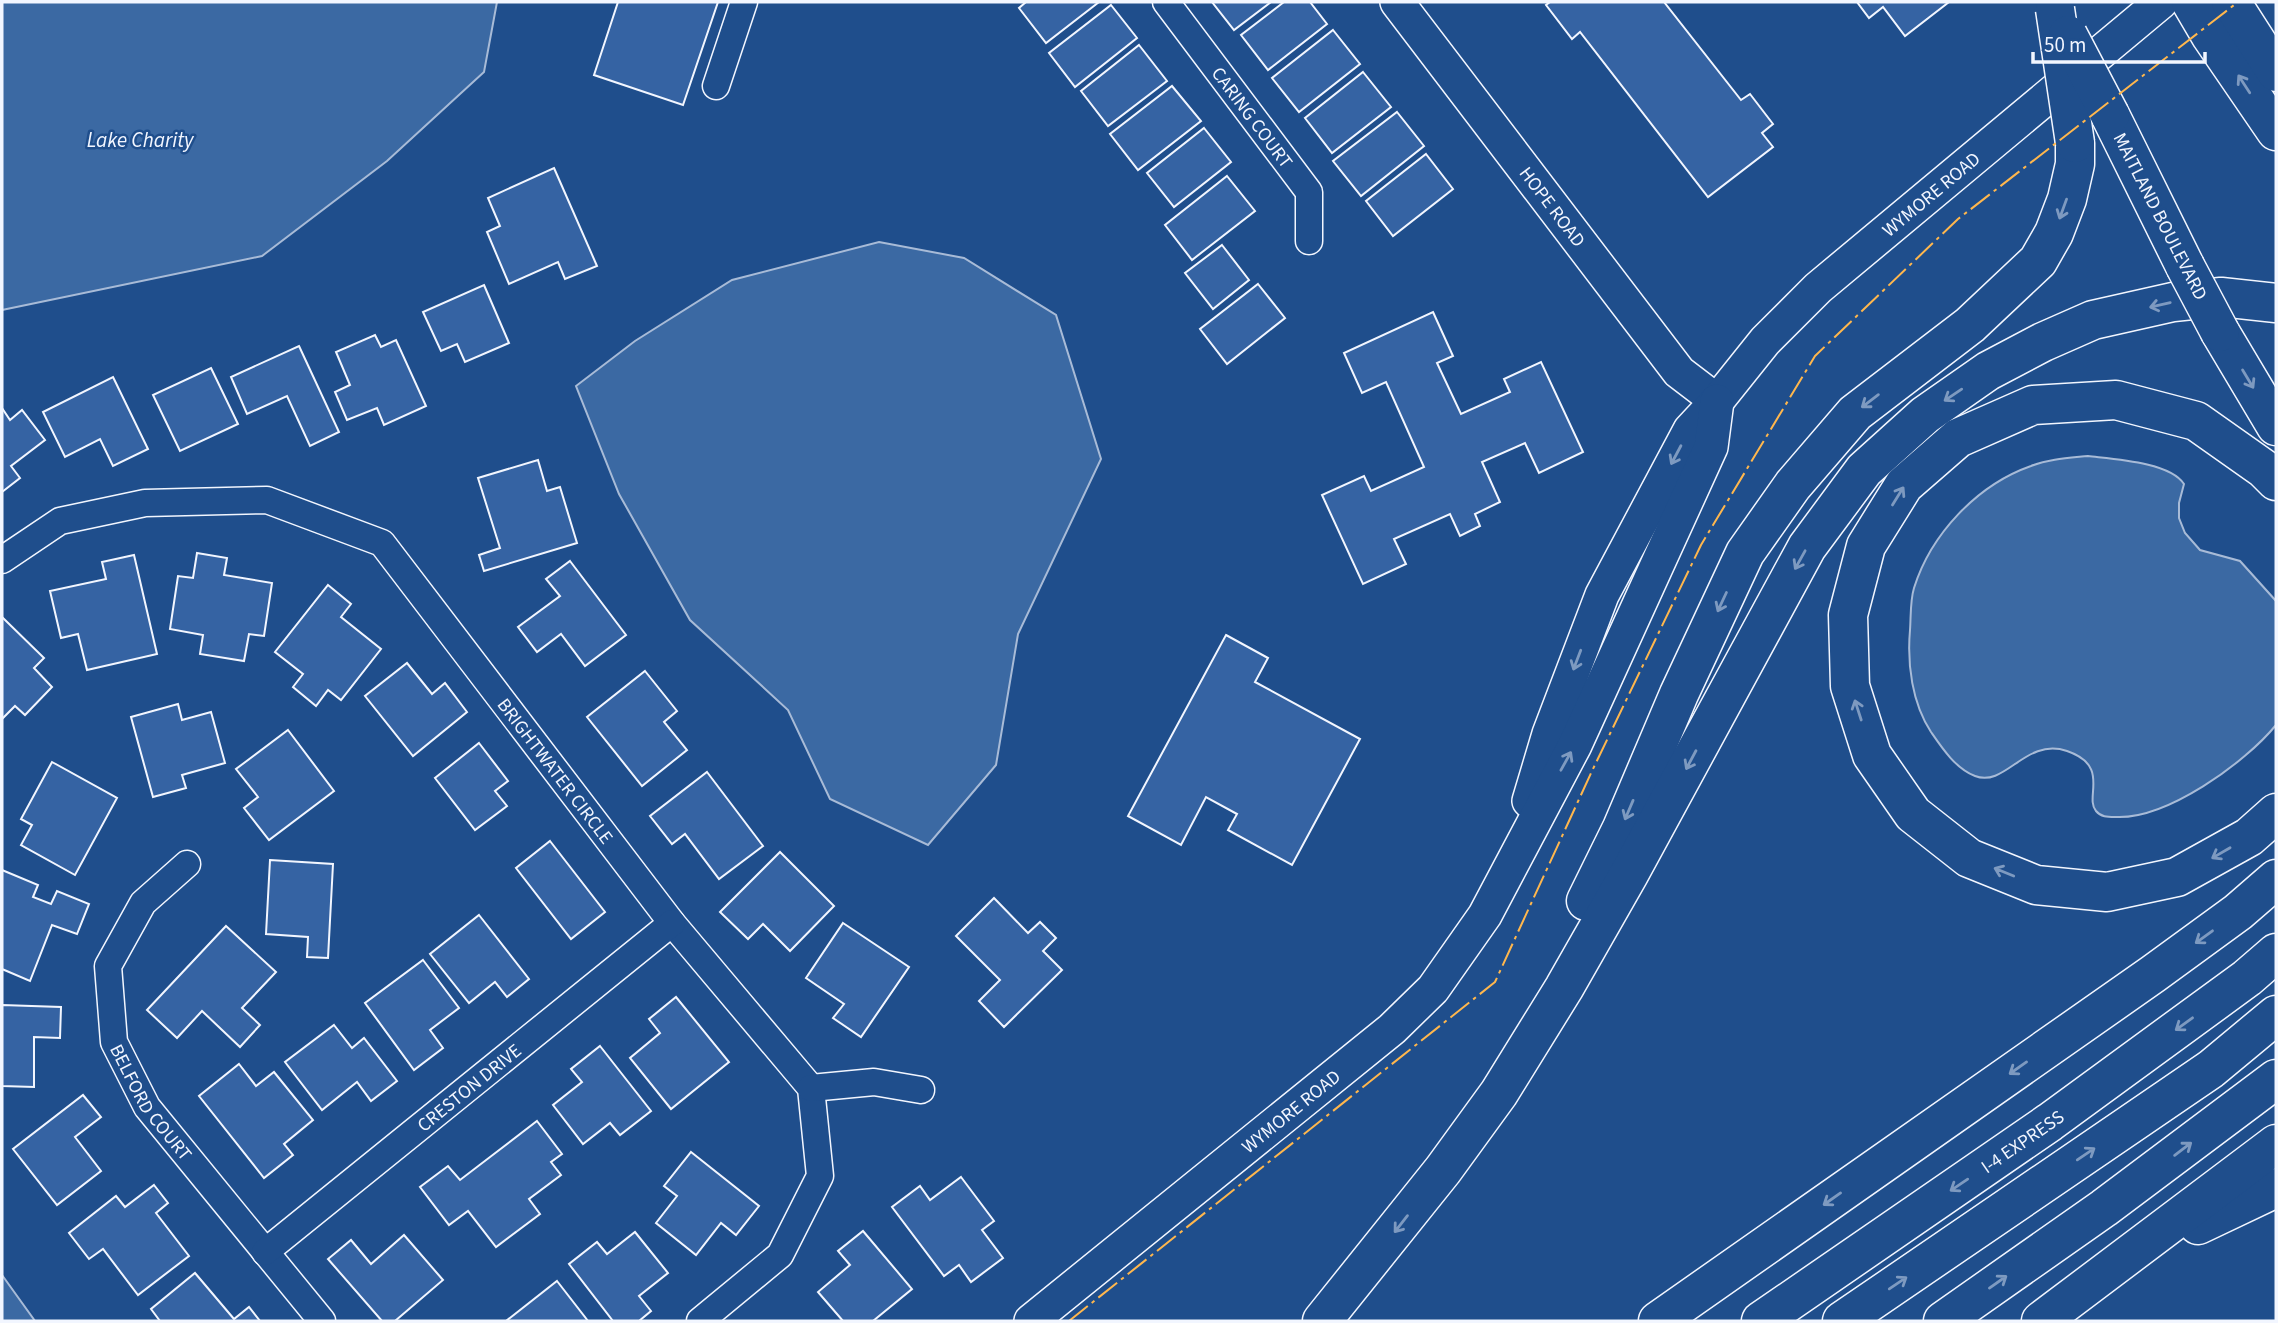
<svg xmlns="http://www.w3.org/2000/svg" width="2278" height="1323" font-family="'Source Sans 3',sans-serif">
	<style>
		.water { fill: #3b69a3; stroke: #a8bbd7; stroke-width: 2 }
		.building { fill: #3563a3; stroke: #f2f6ff; stroke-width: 2 }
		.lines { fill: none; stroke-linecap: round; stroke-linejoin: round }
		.minor-casing { stroke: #f2f6ff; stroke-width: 29 }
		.major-casing { stroke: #f2f6ff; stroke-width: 36 }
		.highway-casing { stroke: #f2f6ff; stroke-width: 41 }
		.minor { stroke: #1f4e8c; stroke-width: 26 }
		.major { stroke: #1f4e8c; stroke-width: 33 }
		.highway { stroke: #1f4e8c; stroke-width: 38 }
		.highway-bridge-casing { stroke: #f2f6ff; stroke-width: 41; stroke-linecap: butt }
		.highway-bridge { stroke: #1f4e8c; stroke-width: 38 }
		.power { stroke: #ffb74d; stroke-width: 2; stroke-dasharray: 24 5 3.5 5; stroke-linecap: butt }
		.oneway { stroke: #7e9ac0 }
		.labels { text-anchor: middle; stroke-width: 5; stroke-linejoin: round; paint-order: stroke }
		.street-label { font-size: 19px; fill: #f2f6ff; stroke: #1f4e8c }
		.water-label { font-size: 21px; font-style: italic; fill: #f2f6ff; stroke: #1f4e8c }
	</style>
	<rect width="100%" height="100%" fill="#1f4e8c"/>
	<g class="water">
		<path d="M2,2H497L484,72L387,161L262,256L2,310Z"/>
		<path d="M879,242L964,258L1056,315L1101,459L1018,634L996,765L928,845L830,799L788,710L690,620L619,494L576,386L635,341L732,280Z"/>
		<path d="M2088,456C2113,459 2170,462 2184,484L2179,503V518L2185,533L2200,550L2240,561L2276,601V725C2245,763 2166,820 2115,817C2107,817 2101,817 2096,811C2084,797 2111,766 2067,751C2025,737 2006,788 1975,776C1956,769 1942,748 1931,732C1912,703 1907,664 1910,630C1911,617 1910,601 1914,588C1931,534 1977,485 2031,466C2049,459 2069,458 2088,456Z"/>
		<path d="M2,1275L35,1321H2Z"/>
	</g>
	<g class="building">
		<path d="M618,2H718L683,105L594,75Z"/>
		<path d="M1026,2H1099L1046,43L1019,8Z"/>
		<path d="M1212,2H1271L1234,30Z"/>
		<path d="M1284,2H1310L1327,24L1268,70L1241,35Z"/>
		<path d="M1550,2H1664L1741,100L1750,94L1773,124L1762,133L1773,147L1708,197L1580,32L1572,39L1546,5Z"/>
		<path d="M1857,2H1949L1905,36L1883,7L1869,18Z"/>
		<path d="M1111,5L1137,38L1075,87L1049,53Z"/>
		<path d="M1333,30L1360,64L1299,112L1272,78Z"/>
		<path d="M1139,45L1167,81L1108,126L1081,91Z"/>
		<path d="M1363,72L1391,107L1332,153L1305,118Z"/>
		<path d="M1172,86L1201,121L1138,170L1110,134Z"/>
		<path d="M1397,112L1424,146L1361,196L1333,161Z"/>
		<path d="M1204,128L1231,162L1174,207L1147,173Z"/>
		<path d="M1426,154L1453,189L1393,236L1366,201Z"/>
		<path d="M554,168L597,266L565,279L558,262L509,284L487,232L500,226L488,198Z"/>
		<path d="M1227,176L1255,211L1192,260L1165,225Z"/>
		<path d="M1222,245L1249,280L1213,309L1185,273Z"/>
		<path d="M1258,284L1285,318L1227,364L1200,329Z"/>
		<path d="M484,285L509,343L465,362L457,344L441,351L423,312Z"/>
		<path d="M1433,312L1453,356L1437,363L1461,414L1510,392L1504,379L1541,362L1583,452L1539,473L1525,443L1482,462L1500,502L1475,514L1480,526L1460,536L1450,514L1394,539L1406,564L1363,584L1322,495L1364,476L1371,491L1424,467L1386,382L1362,393L1344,353Z"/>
		<path d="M375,335L381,347L396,340L426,406L384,425L377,408L347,420L335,392L350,385L336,352Z"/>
		<path d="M299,346L339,432L310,446L287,396L247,414L231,377Z"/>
		<path d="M211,368L238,424L180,451L153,395Z"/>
		<path d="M113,377L148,449L113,466L100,439L65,457L43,412Z"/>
		<path d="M2,408L10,420L22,410L45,440L11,466L20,478L2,492Z"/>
		<path d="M538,460L547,491L560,487L577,543L484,571L479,555L500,548L478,478Z"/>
		<path d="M197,553L227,558L224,575L272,583L264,636L249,634L244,661L200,654L203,635L170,629L178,576L193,578Z"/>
		<path d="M134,555L157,654L87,670L78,634L61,638L50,591L106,579L102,562Z"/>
		<path d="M570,561L626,635L585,666L561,634L537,652L518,627L560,596L546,579Z"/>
		<path d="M328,585L351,604L341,617L381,649L341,700L328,690L316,706L293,687L303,674L275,652Z"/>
		<path d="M2,617L44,658L34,668L52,687L25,715L15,706L2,719Z"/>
		<path d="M1226,635L1268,658L1255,682L1360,739L1292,865L1228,830L1237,814L1206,797L1181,845L1128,816Z"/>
		<path d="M407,663L432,694L445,683L467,712L413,756L365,696Z"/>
		<path d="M645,671L677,711L664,722L687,750L642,786L587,717Z"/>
		<path d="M178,704L182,720L211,712L225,763L182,775L186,788L153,797L131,717Z"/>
		<path d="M288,730L334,791L269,840L244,808L258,797L236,769Z"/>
		<path d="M479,743L508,781L495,791L507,806L475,830L435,778Z"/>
		<path d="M52,762L117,798L75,875L21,845L32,825L21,819Z"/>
		<path d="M707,772L763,846L719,879L685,834L672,844L650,816Z"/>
		<path d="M550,841L605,912L571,939L516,868Z"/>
		<path d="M780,852L834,906L790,951L763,924L748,939L720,912Z"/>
		<path d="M270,860L333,864L328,958L307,957L308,937L266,934Z"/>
		<path d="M2,870L38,885L33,897L51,904L57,891L89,904L77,934L52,925L30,981L2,969Z"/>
		<path d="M994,898L1028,933L1040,922L1056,938L1043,951L1062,970L1004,1027L979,1001L1000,980L956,936Z"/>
		<path d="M479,915L529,979L507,997L495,982L469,1003L430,954Z"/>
		<path d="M843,923L909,967L861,1037L833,1018L844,1004L806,978Z"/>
		<path d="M226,926L276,972L242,1008L260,1025L240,1047L202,1011L177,1038L147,1010Z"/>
		<path d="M423,960L459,1008L430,1030L443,1048L414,1070L365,1003Z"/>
		<path d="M676,997L729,1062L671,1109L630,1058L660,1033L649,1019Z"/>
		<path d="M2,1005L61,1007L60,1038L34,1037V1087L2,1086Z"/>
		<path d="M334,1025L352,1048L364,1038L397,1081L371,1101L357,1082L322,1110L285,1062Z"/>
		<path d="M600,1046L651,1111L620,1135L610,1123L583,1144L553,1105L582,1082L571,1069Z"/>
		<path d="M239,1064L256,1086L274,1072L313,1120L284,1144L293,1155L264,1178L199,1096Z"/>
		<path d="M83,1095L101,1117L75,1137L101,1171L57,1205L13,1149Z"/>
		<path d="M537,1121L562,1154L551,1162L561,1175L529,1199L540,1214L496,1247L468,1211L449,1225L420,1187L448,1166L460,1180Z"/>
		<path d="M691,1152L759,1206L736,1235L721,1223L696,1255L656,1223L677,1196L664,1186Z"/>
		<path d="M961,1177L994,1221L982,1230L1003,1258L971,1282L959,1265L944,1276L892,1207L920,1186L930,1200Z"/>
		<path d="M154,1185L168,1203L156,1213L189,1256L138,1295L103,1249L89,1259L69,1233L116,1196L125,1207Z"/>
		<path d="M863,1231L912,1289L873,1321H843L818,1292L850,1265L838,1251Z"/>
		<path d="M635,1232L668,1273L639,1296L651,1311L639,1321H613L569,1264L597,1242L607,1254Z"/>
		<path d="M404,1235L443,1280L395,1321H382L328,1259L351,1240L371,1264Z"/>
		<path d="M195,1273L234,1319L249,1307L260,1321H160L151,1309Z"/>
		<path d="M557,1281L588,1321H506Z"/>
	</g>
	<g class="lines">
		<g class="minor-casing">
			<g id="minor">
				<path id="s1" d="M1166,2L1309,192V241"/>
				<path d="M716,86L744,2"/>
				<path id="s2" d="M2,560L60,521L145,503L267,500L382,543L672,923L811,1088L820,1176L780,1255L700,1321"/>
				<path id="s3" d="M187,864L143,903L108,966L114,1042L147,1107L322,1321"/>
				<path d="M811,1088L874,1082L921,1090"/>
				<path id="s4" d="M265,1252L672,923"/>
			</g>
		</g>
		<g class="major-casing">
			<g id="major">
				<path id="s5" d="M1397,2L1679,372L1717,401"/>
				<path id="s6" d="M1529,801L1549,734L1602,595L1690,430L1717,401L1765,341L1818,288L2161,2"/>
				<path id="s7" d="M1031,1321L1392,1029L1433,989L1485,915L1575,745L1711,447L1717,401"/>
			</g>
		</g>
		<g class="highway-casing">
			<g id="highway">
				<path d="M2191,2L2211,36L2276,131"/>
				<path d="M2231,2L2276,72"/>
				<path d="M2110,115L2185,266"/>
				<path d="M2220,332L2276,426"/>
				<path d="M2276,481L2264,469L2196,421L2116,400L2033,405L1958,438L1904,485L1866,546L1848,615L1850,686L1872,755L1913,814L1969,858L2036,885L2107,892L2177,877L2249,837L2276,813"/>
				<path d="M1586,901L1622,828L1679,694L1745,553L1793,485L1855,413L1970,325L2038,261L2054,233L2067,199L2075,164V143"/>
				<path d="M2198,1225L2276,1188"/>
				<path d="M1322,1321L1443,1170L1499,1093L1564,988L1629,874L1807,547L1864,470L1925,415L1988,371L2043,342L2093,320L2173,302L2221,297L2276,303"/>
				<path d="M1658,1321L2153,974L2238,912L2276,879"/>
				<path id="s8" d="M1761,1321L2050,1122L2247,978L2276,953"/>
				<path d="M1842,1321L2211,1069L2276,1015"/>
				<path d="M1943,1321L2104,1208L2276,1079"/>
				<path d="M2041,1321L2276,1144"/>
			</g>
		</g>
		<use href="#minor" class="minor"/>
		<use href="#major" class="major"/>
		<use href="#highway" class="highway"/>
		<g class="highway-bridge-casing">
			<g id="highway-bridge">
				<path d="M2055,9L2075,143"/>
				<path d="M2068,35L2110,115"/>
				<path d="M2185,266L2220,332"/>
			</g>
		</g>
		<use href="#highway-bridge" class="highway-bridge"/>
		<path class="power" d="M1069,1321L1495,982L1592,771L1701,545L1815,356L1958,219L2238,2"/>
	</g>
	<defs><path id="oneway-shaft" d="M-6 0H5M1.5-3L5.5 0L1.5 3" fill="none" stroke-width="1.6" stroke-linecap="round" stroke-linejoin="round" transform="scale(1.75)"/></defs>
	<g class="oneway">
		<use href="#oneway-shaft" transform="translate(2244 84) rotate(-123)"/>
		<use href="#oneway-shaft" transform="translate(2063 209) rotate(110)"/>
		<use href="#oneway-shaft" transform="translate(2160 305) rotate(167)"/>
		<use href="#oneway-shaft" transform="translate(2248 379) rotate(59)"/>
		<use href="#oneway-shaft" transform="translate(1953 395) rotate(146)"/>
		<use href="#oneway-shaft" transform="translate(1870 401) rotate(143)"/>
		<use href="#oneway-shaft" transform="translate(1676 455) rotate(118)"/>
		<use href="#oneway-shaft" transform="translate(1898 496) rotate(-58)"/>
		<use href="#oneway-shaft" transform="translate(1800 560) rotate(119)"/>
		<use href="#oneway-shaft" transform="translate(1722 602) rotate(115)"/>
		<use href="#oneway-shaft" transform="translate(1577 660) rotate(111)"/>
		<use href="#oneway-shaft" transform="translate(1858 710) rotate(-108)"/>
		<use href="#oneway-shaft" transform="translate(1691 760) rotate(118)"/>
		<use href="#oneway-shaft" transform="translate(1566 761) rotate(-61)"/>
		<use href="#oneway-shaft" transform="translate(1629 810) rotate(113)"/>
		<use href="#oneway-shaft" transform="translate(2221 853) rotate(150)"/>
		<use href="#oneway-shaft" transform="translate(2004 872) rotate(-158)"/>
		<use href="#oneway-shaft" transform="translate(2204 937) rotate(144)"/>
		<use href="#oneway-shaft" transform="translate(2184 1024) rotate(144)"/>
		<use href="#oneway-shaft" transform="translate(2018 1068) rotate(145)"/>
		<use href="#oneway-shaft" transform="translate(2183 1149) rotate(-37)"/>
		<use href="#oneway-shaft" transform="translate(2086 1154) rotate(-34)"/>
		<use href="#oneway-shaft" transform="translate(1959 1185) rotate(146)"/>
		<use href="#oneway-shaft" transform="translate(1832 1199) rotate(145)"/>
		<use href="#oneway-shaft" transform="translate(1401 1224) rotate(128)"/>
		<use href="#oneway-shaft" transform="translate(1998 1282) rotate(-35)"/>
		<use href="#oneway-shaft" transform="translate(1898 1283) rotate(-34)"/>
	</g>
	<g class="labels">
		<g class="street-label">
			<text dy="7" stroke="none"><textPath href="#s1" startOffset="144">CARING COURT</textPath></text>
			<text dy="7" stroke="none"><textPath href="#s6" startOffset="744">WYMORE ROAD</textPath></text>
			<text dy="7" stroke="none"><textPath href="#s5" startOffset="257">HOPE ROAD</textPath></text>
			<text transform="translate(2161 216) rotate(63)" y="7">MAITLAND BOULEVARD</text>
			<text dy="7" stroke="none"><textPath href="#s2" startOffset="688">BRIGHTWATER CIRCLE</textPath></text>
			<text dy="7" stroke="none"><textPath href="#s4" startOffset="262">CRESTON DRIVE</textPath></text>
			<text dy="7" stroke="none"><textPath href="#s3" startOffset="278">BELFORD COURT</textPath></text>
			<text dy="7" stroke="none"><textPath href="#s7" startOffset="334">WYMORE ROAD</textPath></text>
			<text dy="7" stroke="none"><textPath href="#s8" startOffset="317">I-4 EXPRESS</textPath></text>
		</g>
		<g class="water-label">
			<text x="140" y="147">Lake Charity</text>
		</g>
	</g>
	<rect width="2278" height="1323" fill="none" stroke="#f2f6ff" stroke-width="7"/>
	<path d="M2033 52v10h172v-10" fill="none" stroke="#f2f6ff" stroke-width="3.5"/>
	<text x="2044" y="52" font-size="21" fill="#f2f6ff" stroke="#1f4e8c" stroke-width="5" paint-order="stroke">50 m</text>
</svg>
